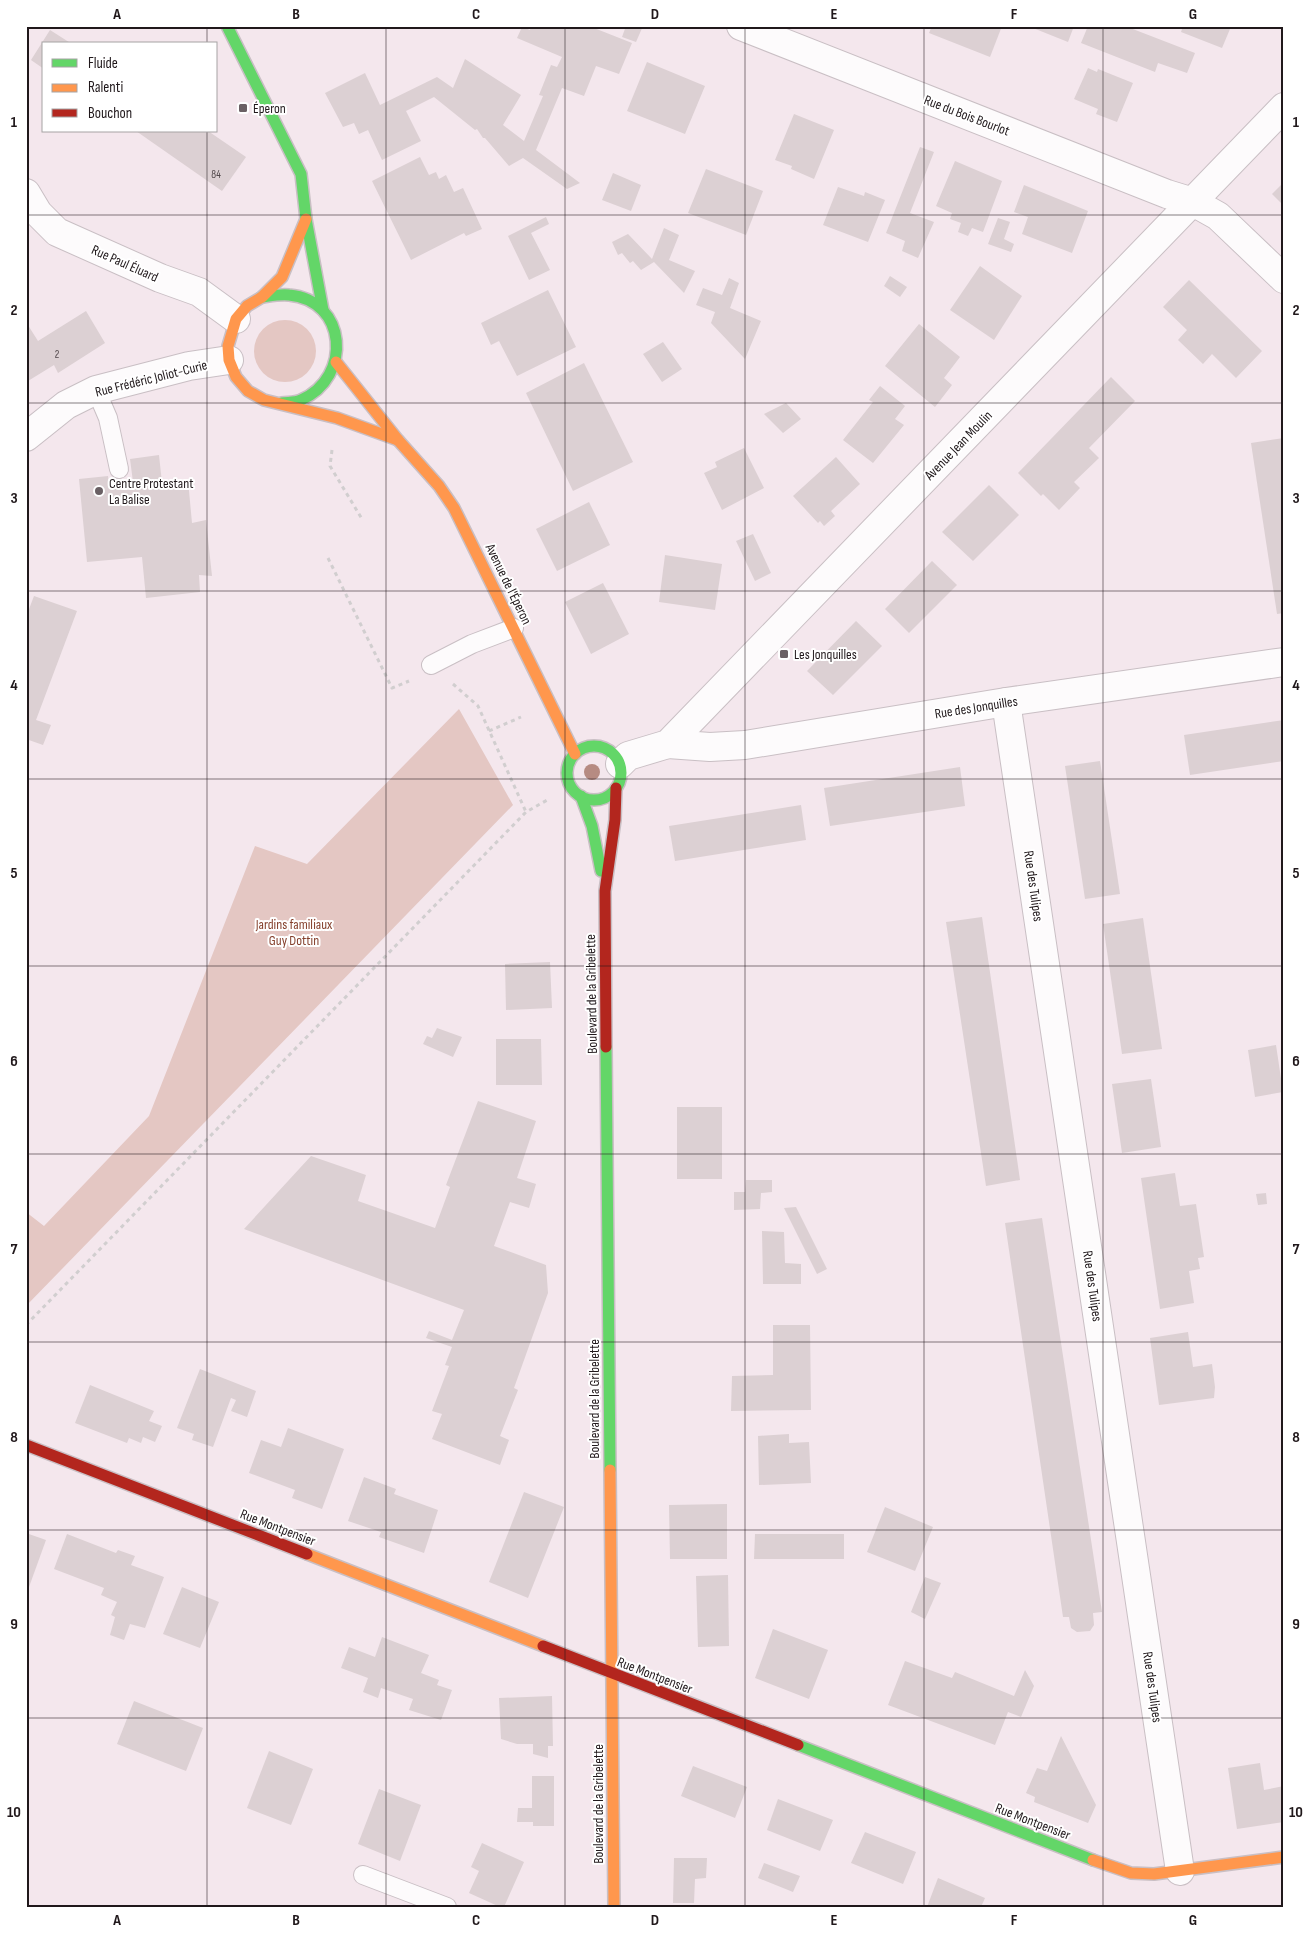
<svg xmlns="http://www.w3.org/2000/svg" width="1310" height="1933" font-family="'Sofia Sans Condensed',sans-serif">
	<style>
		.green { fill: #e4c7c3 }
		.building { fill: #dcd0d3 }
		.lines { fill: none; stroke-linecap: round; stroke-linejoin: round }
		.lane-casing { stroke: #c9bfc4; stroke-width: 20 }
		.street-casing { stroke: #c9bfc4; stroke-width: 30 }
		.fast-casing { stroke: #c9bfc4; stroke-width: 14 }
		.slow-casing { stroke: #c9bfc4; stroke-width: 14 }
		.jam-casing { stroke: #c9bfc4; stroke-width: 14 }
		.path { stroke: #d1cecf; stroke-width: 3; stroke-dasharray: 4 4; stroke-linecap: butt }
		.lane { stroke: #fdfbfc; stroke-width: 18 }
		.street { stroke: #fdfbfc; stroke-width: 28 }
		.fast { stroke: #63d668; stroke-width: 11 }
		.slow { stroke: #ff974d; stroke-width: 11 }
		.jam { stroke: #b3261e; stroke-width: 11 }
		.tree { fill: #b68b82 }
		.grid { fill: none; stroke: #20181b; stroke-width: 1; stroke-opacity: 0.55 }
		.poi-dot { fill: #6a6064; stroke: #fff; stroke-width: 2 }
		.labels { text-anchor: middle; stroke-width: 4; stroke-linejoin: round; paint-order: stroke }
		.number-label { font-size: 11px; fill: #51484b }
		.poi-label { font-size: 14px; fill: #20181b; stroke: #fff; text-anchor: start }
		.street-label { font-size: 14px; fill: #20181b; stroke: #fff }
		.park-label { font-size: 14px; fill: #843f2b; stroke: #fff }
		.neatline { fill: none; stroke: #20181b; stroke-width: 2 }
		.grid-label { font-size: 16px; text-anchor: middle; font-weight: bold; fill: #20181b }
	</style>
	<rect width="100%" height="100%" fill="#f4e7ed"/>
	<g class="green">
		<circle cx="285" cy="351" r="31"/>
		<path d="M459,709L513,805L26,1306V1212L44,1226L149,1116L255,846L307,864Z"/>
	</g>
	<g class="building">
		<path d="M531,26H589L632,43L619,74L596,66L584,96L562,88L536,150L580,183L567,189L523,158L509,166L485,138H483L477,129L475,130L434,97L406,111L421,141L382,160L368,130L359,134L354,123L343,127L325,93L365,73L380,105L437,77L453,88L465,59L521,95L503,125L524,141L543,96L539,95L551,65L557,67L562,57L517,38L522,27L530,30Z"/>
		<path d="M626,26H643L636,42L622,37Z"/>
		<path d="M932,26H1002L990,57L929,33Z"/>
		<path d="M1028,26H1074L1068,42Z"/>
		<path d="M1088,26H1125L1195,53L1187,73L1158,63L1155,72L1081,43Z"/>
		<path d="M1183,26H1224L1230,29L1222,48L1181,32Z"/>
		<path d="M50,30L72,44H44V69L31,60Z"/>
		<path d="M647,62L705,86L685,134L627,111Z"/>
		<path d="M1088,68L1097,72L1098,69L1133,83L1117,122L1096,114L1098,109L1074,99Z"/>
		<path d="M794,114L834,130L814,179L791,169L792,166L775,160Z"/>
		<path d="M136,131H208L246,157L222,191Z"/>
		<path d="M920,147L934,152L910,213L934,222L918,258L902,251L905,241L886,233Z"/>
		<path d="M420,157L429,175L436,172L439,179L446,175L454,192L463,188L482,229L466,236L464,233L411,260L372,181Z"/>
		<path d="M955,161L1002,181L983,232L972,228L968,236L958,232L961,223L950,219L952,213L936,206Z"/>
		<path d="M706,169L763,191L746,235L688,213Z"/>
		<path d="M613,173L641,185L631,211L602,200Z"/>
		<path d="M1284,182V206L1272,194Z"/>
		<path d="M1024,185L1088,211L1072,253L1022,234L1028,217L1014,212Z"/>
		<path d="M838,187L864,196L865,192L885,200L868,242L823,225Z"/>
		<path d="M546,217L549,224L531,233L550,270L529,280L508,236Z"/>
		<path d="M998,218L1010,222L1004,239L1014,244L1011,252L988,244Z"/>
		<path d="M664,228L679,235L669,260L695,271L684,293L654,262L641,270L633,261L630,263L622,253L618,255L612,242L628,234L652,259Z"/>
		<path d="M980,266L1022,296L994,340L950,310Z"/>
		<path d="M890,276L907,287L900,297L884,286Z"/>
		<path d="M729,278L739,283L730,308L761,321L745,359L711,323L715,312L696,305L703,288L722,295Z"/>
		<path d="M1189,280L1262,351L1236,378L1212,354L1203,364L1178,340L1187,330L1163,307Z"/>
		<path d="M548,290L576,347L517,376L499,341L491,345L481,323Z"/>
		<path d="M86,311L105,343L58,373L54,365L28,381L26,378V322L38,341Z"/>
		<path d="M919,324L960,357L944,378L952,385L935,407L885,366Z"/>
		<path d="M663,342L682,369L662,382L643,354Z"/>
		<path d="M584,363L633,462L573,491L526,393Z"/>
		<path d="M1111,377L1135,401L1089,448L1099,458L1074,482L1080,488L1059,510L1043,494L1041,496L1018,473Z"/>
		<path d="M880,386L905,406L895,419L904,425L873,463L843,440L873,402L869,400Z"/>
		<path d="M786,403L801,419L783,433L764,414Z"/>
		<path d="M1284,438V613L1277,614L1251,443Z"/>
		<path d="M744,448L764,488L722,510L704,473L717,467L715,462Z"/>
		<path d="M159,455L162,483L188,480L192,523L206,520L212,576L199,575L200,592L146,598L142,557L87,562L79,479L108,476L109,484L133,482L130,459Z"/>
		<path d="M836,457L860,484L831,511L835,516L824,526L820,521L818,523L793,496Z"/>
		<path d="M989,485L1019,515L973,561L942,532Z"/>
		<path d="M589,502L610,545L557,571L536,529Z"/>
		<path d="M753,534L771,573L755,581L736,541Z"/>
		<path d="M665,555L722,564L715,610L659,602Z"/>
		<path d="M932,561L957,585L909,633L885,609Z"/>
		<path d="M603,583L629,634L591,654L565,602Z"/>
		<path d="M34,596L77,611L36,720L51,725L43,745L26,739V617Z"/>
		<path d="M856,621L882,646L833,695L807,671Z"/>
		<path d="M1284,720V761L1190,775L1184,735Z"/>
		<path d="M1100,761L1120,894L1085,899L1065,766Z"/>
		<path d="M960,767L965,806L830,826L824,788Z"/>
		<path d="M801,805L806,840L675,861L669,826Z"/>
		<path d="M982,917L1020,1180L986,1186L946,922Z"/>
		<path d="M1143,918L1162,1049L1122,1054L1103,924Z"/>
		<path d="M550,962L552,1008L506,1010L505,964Z"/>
		<path d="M437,1028L462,1037L453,1057L423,1044L427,1036L432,1038Z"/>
		<path d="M496,1039H541L542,1085H496Z"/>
		<path d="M1276,1045L1283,1092L1255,1097L1248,1050Z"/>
		<path d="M1151,1079L1161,1147L1122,1153L1112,1084Z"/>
		<path d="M478,1101L536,1121L517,1178L536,1184L529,1208L510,1202L494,1246L546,1265L548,1293L514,1388L518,1390L500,1436L509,1440L500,1465L432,1439L442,1414L432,1411L449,1366L445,1365L452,1347L426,1338L429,1331L452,1340L464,1310L244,1229L311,1156L366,1175L358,1201L435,1228L450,1187L446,1185Z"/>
		<rect x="677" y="1107" width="45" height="72"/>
		<path d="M1175,1173L1180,1206L1196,1204L1204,1257L1198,1258L1200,1269L1189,1271L1194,1303L1160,1309L1141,1178Z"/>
		<path d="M746,1180H772V1192L761,1193L760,1209L734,1210V1192H745Z"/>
		<path d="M1266,1193L1267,1204L1258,1205L1256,1194Z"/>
		<path d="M796,1207L827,1269L817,1274L784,1208Z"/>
		<path d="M1042,1218L1102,1612L1093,1613L1094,1625L1090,1631L1077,1632L1071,1628L1069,1617H1063L1005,1223Z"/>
		<path d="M762,1231L784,1232L785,1263L801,1264V1284H763Z"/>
		<path d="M773,1325H810L811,1410L731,1411L732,1376L773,1375Z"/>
		<path d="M1188,1332L1193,1367L1212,1364L1215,1387L1214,1398L1159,1405L1150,1338Z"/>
		<path d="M200,1369L256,1391L247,1417L231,1411L236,1400L231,1398L213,1447L192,1440L194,1434L177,1428Z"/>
		<path d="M90,1385L154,1411L149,1421L162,1426L155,1442L143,1437L141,1443L129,1438L127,1443L75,1423Z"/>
		<path d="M288,1428L344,1449L322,1509L292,1498L295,1490L249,1473L261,1440L281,1447Z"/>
		<path d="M789,1434V1443L809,1442L811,1483L759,1485L758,1436Z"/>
		<path d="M364,1477L396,1489L394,1494L438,1510L424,1553L379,1537L381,1532L348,1521Z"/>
		<path d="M524,1492L564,1507L528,1598L489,1582Z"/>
		<path d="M727,1504V1559H670L669,1505Z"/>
		<path d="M885,1507L933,1527L915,1571L867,1552Z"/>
		<path d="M26,1533L46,1540L29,1587L26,1586Z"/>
		<path d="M67,1534L116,1553L118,1550L135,1556L131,1565L164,1577L145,1628L130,1624L124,1640L110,1635L115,1617L111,1615L117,1602L101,1595L104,1588L54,1569Z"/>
		<path d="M755,1534H844V1559H754Z"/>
		<path d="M728,1575L729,1646L698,1647L696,1576Z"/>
		<path d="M925,1577L941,1583L925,1619L911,1612Z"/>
		<path d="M182,1587L219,1602L200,1648L163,1634Z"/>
		<path d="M773,1629L828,1650L809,1699L755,1678Z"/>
		<path d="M382,1637L429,1655L421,1673L439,1680L437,1685L452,1690L441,1720L409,1710L413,1699L381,1688L378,1698L363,1692L368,1678L341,1668L349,1647L375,1657Z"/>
		<path d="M905,1661L952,1678L955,1672L1014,1696L1025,1670L1034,1686L1021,1717L1008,1712L995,1745L888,1705Z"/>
		<path d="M552,1696L553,1746H548V1758L533,1754V1744H517L501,1739L499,1698Z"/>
		<path d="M134,1701L203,1728L186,1771L117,1744Z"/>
		<path d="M1061,1736L1096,1805L1088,1823L1034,1802L1035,1797L1026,1793L1037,1768L1047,1771Z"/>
		<path d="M269,1751L313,1769L291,1825L247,1808Z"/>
		<path d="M1260,1763L1264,1790L1284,1786V1822L1237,1829L1228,1768Z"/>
		<path d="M693,1766L747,1787L735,1818L681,1796Z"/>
		<path d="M532,1776H554V1826H533V1822H517L518,1808H532Z"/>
		<path d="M379,1789L421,1805L400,1861L358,1844Z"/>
		<path d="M778,1799L833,1820L820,1851L767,1830Z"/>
		<path d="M865,1832L916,1852L903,1884L851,1863Z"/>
		<path d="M482,1843L524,1862L504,1907H500L469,1893L479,1871L471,1867Z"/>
		<path d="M674,1858H707L706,1878L695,1879L694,1903H673Z"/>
		<path d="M764,1863L800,1876L793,1892L758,1878Z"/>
		<path d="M938,1878L985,1898L981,1907H927Z"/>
	</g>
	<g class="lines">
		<g class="lane-casing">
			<g id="lane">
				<path d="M96,390L108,418L119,469"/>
				<path d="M431,665L472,644L514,628"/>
				<path d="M363,1875L447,1907"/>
			</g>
		</g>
		<g class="street-casing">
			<g id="street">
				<path d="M741,26L1167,194L1193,202L1218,216L1284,279"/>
				<path d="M26,193L38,213L57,232L160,278L199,292L236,319"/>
				<path d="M26,437L66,405L96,390L189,366L229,360"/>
				<path d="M1006,702L1180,1871"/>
				<path d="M668,744L710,747L745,745L1006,702L1284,662"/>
				<path d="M620,764L628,756L668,744L1284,107"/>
			</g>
		</g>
		<g class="fast-casing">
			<g id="fast">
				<path d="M227,26L301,174L306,219L323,310"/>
				<path d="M262,297C270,296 280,294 289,295C347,300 353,377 301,400C295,403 288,402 282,403"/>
				<circle cx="594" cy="773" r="27"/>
				<path d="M581,796L592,826L601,871"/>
				<path d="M606,1047L610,1470"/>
				<path d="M798,1745L1093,1860"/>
			</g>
		</g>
		<g class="slow-casing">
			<g id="slow">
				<path d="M306,219L282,277L262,297L247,306L236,319L228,346L229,360L236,377L248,391L264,400L337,418L398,440"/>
				<path d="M336,362L398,440L439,486L454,508L575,754"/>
				<path d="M610,1470L614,1907"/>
				<path d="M307,1554L543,1646"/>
				<path d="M1093,1860L1131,1873L1154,1874L1284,1857"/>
			</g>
		</g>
		<g class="jam-casing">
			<g id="jam">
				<path d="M606,1047L605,891L615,820L616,788"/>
				<path d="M26,1445L307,1554"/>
				<path d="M543,1646L798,1745"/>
			</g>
		</g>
		<g class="path">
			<path d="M332,450L330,466L362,519"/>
			<path d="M328,558L392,688L409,681"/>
			<path d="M453,684L478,706L526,812"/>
			<path d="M489,731L521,717"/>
			<path d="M26,1325L526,812L549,799"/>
		</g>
		<use href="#lane" class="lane"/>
		<use href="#street" class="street"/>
		<use href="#fast" class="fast"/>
		<use href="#slow" class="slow"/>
		<use href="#jam" class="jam"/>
	</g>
	<circle class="tree" cx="592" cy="772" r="8"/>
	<path class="grid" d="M207,26V44M386,26V1907M565,26V1907M745,26V1907M924,26V1907M1103,26V1907M207,131V1907M26,215H1284M26,403H1284M26,591H1284M26,779H1284M26,966H1284M26,1154H1284M26,1342H1284M26,1530H1284M26,1718H1284"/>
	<g class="poi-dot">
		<rect x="238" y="103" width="10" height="10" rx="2.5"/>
		<circle cx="99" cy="491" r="5"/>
		<rect x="779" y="649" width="10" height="10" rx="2.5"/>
	</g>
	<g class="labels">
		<g class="number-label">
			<text x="216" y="178">84</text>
			<text x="57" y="358">2</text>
		</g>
		<g class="poi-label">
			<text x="253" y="113">Éperon</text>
			<text x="109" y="488">Centre Protestant<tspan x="109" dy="16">La Balise</tspan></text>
			<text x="794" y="659">Les Jonquilles</text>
		</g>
		<g class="street-label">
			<text transform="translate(967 115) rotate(21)" y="5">Rue du Bois Bourlot</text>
			<text transform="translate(125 263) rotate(24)" y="5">Rue Paul Éluard</text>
			<text transform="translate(151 378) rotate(-14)" y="5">Rue Frédéric Joliot-Curie</text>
			<text transform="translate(958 445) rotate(-46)" y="5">Avenue Jean Moulin</text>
			<text transform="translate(509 584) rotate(64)" y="5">Avenue de l'Éperon</text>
			<text transform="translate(976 707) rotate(-9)" y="5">Rue des Jonquilles</text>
			<text transform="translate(1034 886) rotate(82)" y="5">Rue des Tulipes</text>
			<text transform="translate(591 994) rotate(-91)" y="5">Boulevard de la Gribelette</text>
			<text transform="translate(1093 1286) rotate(82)" y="5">Rue des Tulipes</text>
			<text transform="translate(594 1399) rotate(-90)" y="5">Boulevard de la Gribelette</text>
			<text transform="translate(278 1527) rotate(21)" y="5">Rue Montpensier</text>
			<text transform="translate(655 1675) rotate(21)" y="5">Rue Montpensier</text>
			<text transform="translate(1153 1687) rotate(82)" y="5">Rue des Tulipes</text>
			<text transform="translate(598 1804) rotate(-90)" y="5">Boulevard de la Gribelette</text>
			<text transform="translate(1033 1821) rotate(21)" y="5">Rue Montpensier</text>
		</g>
		<g class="park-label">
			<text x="294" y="929">Jardins familiaux<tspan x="294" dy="16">Guy Dottin</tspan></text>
		</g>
	</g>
	<rect width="1310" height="1933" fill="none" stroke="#ffffff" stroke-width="55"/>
	<rect x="42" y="42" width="175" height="90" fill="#ffffff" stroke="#a6a3a4"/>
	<rect x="52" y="59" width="25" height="8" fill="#63d668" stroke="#a6a3a4"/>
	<text x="88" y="68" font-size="15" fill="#20181b">Fluide</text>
	<rect x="52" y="84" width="25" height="8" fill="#ff974d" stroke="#a6a3a4"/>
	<text x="88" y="92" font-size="15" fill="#20181b">Ralenti</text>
	<rect x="52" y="109" width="25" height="8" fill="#b3261e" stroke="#a6a3a4"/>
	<text x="88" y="118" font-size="15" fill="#20181b">Bouchon</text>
	<rect x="28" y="28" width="1254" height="1878" class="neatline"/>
	<g class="grid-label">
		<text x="117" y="19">A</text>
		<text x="296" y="19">B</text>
		<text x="476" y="19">C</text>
		<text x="655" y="19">D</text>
		<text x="834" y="19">E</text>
		<text x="1014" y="19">F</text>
		<text x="1193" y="19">G</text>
		<text x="14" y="127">1</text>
		<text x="1296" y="127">1</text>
		<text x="14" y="315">2</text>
		<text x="1296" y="315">2</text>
		<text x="14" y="503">3</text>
		<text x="1296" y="503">3</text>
		<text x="14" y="690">4</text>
		<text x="1296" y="690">4</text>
		<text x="14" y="878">5</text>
		<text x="1296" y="878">5</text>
		<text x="14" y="1066">6</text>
		<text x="1296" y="1066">6</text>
		<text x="14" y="1254">7</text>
		<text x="1296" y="1254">7</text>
		<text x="14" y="1442">8</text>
		<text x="1296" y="1442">8</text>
		<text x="14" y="1629">9</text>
		<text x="1296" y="1629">9</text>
		<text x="14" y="1817">10</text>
		<text x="1296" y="1817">10</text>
		<text x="117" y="1925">A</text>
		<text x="296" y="1925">B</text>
		<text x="476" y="1925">C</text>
		<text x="655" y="1925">D</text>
		<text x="834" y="1925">E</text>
		<text x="1014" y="1925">F</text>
		<text x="1193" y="1925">G</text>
	</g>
</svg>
